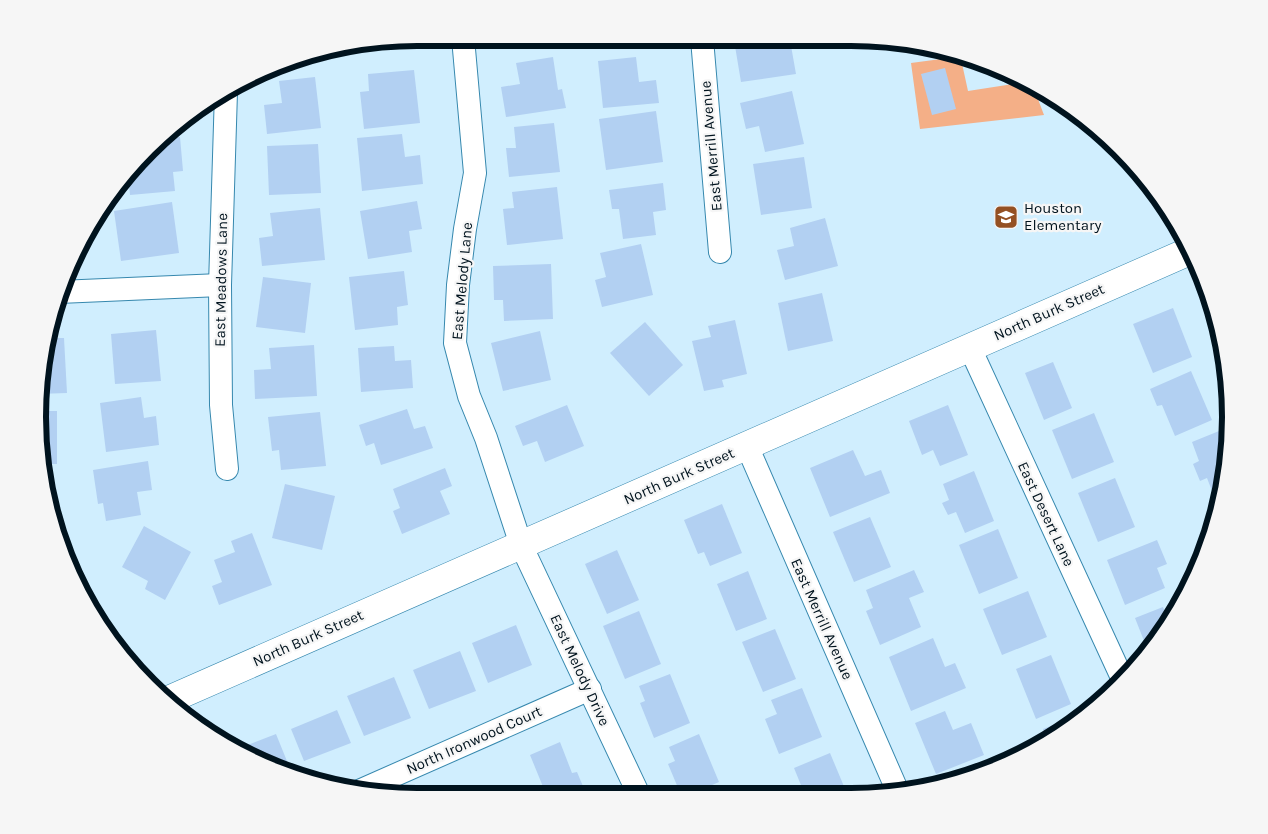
<svg xmlns="http://www.w3.org/2000/svg" width="1268" height="834" font-family="Karla,sans-serif">
	<style>
		.green { fill: #f4af87 }
		.building { fill: #b2d0f2 }
		.lines { fill: none; stroke-linecap: round; stroke-linejoin: round }
		.street-casing { stroke: #3688ae; stroke-width: 24 }
		.secondary-casing { stroke: #3688ae; stroke-width: 29 }
		.street { stroke: #fff; stroke-width: 22 }
		.secondary { stroke: #fff; stroke-width: 28 }
		.labels { text-anchor: middle; stroke-width: 4.5; stroke-linejoin: round; paint-order: stroke }
		.street-label { font-size: 15px; fill: #00131e; stroke: #f6f6f6 }
		.poi-label { font-size: 15px; fill: #00131e; stroke: #f6f6f6; text-anchor: start }
		.rim { fill: none; stroke: #00131e; stroke-width: 6 }
	</style>
	<rect width="100%" height="100%" fill="#d0eefe"/>
	<path class="green" d="M956,57L961,59L968,91L1027,82L1033,86L1044,115L920,129L911,63Z"/>
	<g class="building">
		<path d="M748,40H790L796,74L741,82L735,46L749,43Z"/>
		<path d="M553,57L558,90L562,89L566,108L506,117L501,87L520,84L516,63Z"/>
		<path d="M636,57L639,82L656,80L659,103L603,108L598,61Z"/>
		<path d="M945,68L956,109L932,115L921,74Z"/>
		<path d="M414,70L420,123L364,129L360,92L369,91L368,74Z"/>
		<path d="M315,77L321,128L267,134L264,105L282,103L279,81Z"/>
		<path d="M792,91L804,144L765,152L759,126L746,129L740,103Z"/>
		<path d="M1069,110L1077,115L1084,120L1075,124Z"/>
		<path d="M656,111L663,162L606,170L599,119Z"/>
		<path d="M554,123L560,172L509,177L506,148H516L514,127Z"/>
		<path d="M402,134L405,157L420,155L423,184L362,191L357,138Z"/>
		<path d="M180,137L183,171L173,172L175,191L130,195L128,175L167,138Z"/>
		<path d="M318,144L321,193L269,195L267,146Z"/>
		<path d="M804,157L812,208L761,215L753,164Z"/>
		<path d="M663,183L666,210L653,212L656,235L623,239L619,209H612L609,190Z"/>
		<path d="M557,187L563,239L507,245L503,209L514,208L512,192Z"/>
		<path d="M417,201L422,229L409,231L412,252L368,259L360,211Z"/>
		<path d="M172,202L179,253L121,261L114,211Z"/>
		<path d="M320,208L325,260L262,266L259,238L273,236L270,213Z"/>
		<path d="M825,218L838,266L785,280L777,250L794,246L790,228Z"/>
		<path d="M641,244L653,295L602,307L595,280L606,277L600,253Z"/>
		<path d="M551,264L553,319L504,321L503,300H494L493,266Z"/>
		<path d="M404,271L408,305L397,307L398,325L355,330L349,277Z"/>
		<path d="M263,277L311,283L305,333L256,327Z"/>
		<path d="M822,293L833,341L788,351L778,303Z"/>
		<path d="M1173,308L1192,357L1153,373L1133,324Z"/>
		<path d="M735,320L747,374L722,380L724,387L704,391L692,341L711,337L708,326Z"/>
		<path d="M645,322L683,365L649,396L610,353Z"/>
		<path d="M156,330L161,381L115,384L111,334Z"/>
		<path d="M540,331L551,380L503,391L491,343Z"/>
		<path d="M49,338H64L67,393L38,394Z"/>
		<path d="M314,345L317,396L255,399L254,370L271,369L269,348Z"/>
		<path d="M394,346L395,361L411,360L413,388L361,392L358,348Z"/>
		<path d="M1053,362L1072,408L1044,420L1025,373Z"/>
		<path d="M1191,371L1212,420L1175,436L1162,405L1157,406L1150,389Z"/>
		<path d="M141,397L144,418L156,416L159,445L106,452L100,403Z"/>
		<path d="M567,405L584,446L545,462L537,441L523,446L515,426Z"/>
		<path d="M948,405L968,455L940,466L933,450L922,455L909,421Z"/>
		<path d="M407,409L414,429L425,426L433,448L381,465L374,443L366,446L359,425Z"/>
		<path d="M40,411H57V464H45Z"/>
		<path d="M320,412L326,466L281,470L279,450L272,451L268,417Z"/>
		<path d="M1094,413L1114,462L1072,479L1052,430Z"/>
		<path d="M1224,429L1228,439L1227,466L1222,487L1212,491L1207,478L1200,481L1193,464L1199,461L1192,442Z"/>
		<path d="M853,450L865,476L881,470L890,493L830,517L810,468Z"/>
		<path d="M148,461L152,490L137,492L141,515L106,521L103,503L98,504L93,470Z"/>
		<path d="M445,468L452,486L440,491L450,514L402,534L393,511L400,508L393,489Z"/>
		<path d="M974,471L994,521L965,533L956,512L948,515L942,503L949,500L943,484Z"/>
		<path d="M1115,478L1135,527L1098,542L1078,493Z"/>
		<path d="M285,484L335,496L322,550L272,538Z"/>
		<path d="M54,485L64,533L59,534L50,515L48,486Z"/>
		<path d="M722,504L742,553L710,566L704,552L698,554L684,520Z"/>
		<path d="M1218,505L1217,512L1216,515L1213,507Z"/>
		<path d="M870,517L891,567L854,582L833,532Z"/>
		<path d="M144,526L191,552L165,600L145,589L148,581L122,567Z"/>
		<path d="M998,529L1018,578L979,594L959,545Z"/>
		<path d="M252,533L272,585L219,605L212,586L222,582L214,560L235,552L231,541Z"/>
		<path d="M1157,540L1167,564L1157,568L1165,588L1125,605L1107,560Z"/>
		<path d="M617,550L639,600L607,614L585,564Z"/>
		<path d="M914,570L924,592L909,598L921,627L880,645L866,611L873,608L866,590Z"/>
		<path d="M748,571L767,619L736,631L717,584Z"/>
		<path d="M1028,591L1047,637L1002,655L983,609Z"/>
		<path d="M1163,607L1169,622L1148,651L1135,618Z"/>
		<path d="M639,611L661,664L625,679L603,626Z"/>
		<path d="M516,625L532,665L488,683L472,643Z"/>
		<path d="M775,629L796,679L763,692L742,642Z"/>
		<path d="M933,638L945,667L955,663L966,688L911,711L889,657Z"/>
		<path d="M460,651L476,691L429,709L413,670Z"/>
		<path d="M1051,655L1071,704L1036,719L1016,669Z"/>
		<path d="M670,674L690,723L654,738L640,703L645,701L639,686Z"/>
		<path d="M394,677L411,718L364,736L347,696Z"/>
		<path d="M802,688L822,737L779,754L765,719L777,714L771,700Z"/>
		<path d="M337,710L351,743L304,761L291,729Z"/>
		<path d="M945,711L953,730L971,723L984,755L936,774L915,723Z"/>
		<path d="M1079,715L1080,719L1047,740L1043,729Z"/>
		<path d="M276,734L291,771L289,772L272,767L240,748Z"/>
		<path d="M699,734L719,782L689,795H681L668,764L675,761L669,747Z"/>
		<path d="M560,742L572,773L577,772L585,791L576,794H546L530,755Z"/>
		<path d="M830,753L848,796L805,795L794,768Z"/>
	</g>
	<g class="lines">
		<g class="street-casing">
			<g id="street">
				<path d="M463,38L475,173L465,229L458,285L455,343L469,396L486,438L521,545L639,795"/>
				<path d="M702,39L720,252"/>
				<path d="M226,92L220,285L221,405L227,469"/>
				<path d="M59,292L220,285"/>
				<path d="M970,348L1123,680"/>
				<path d="M747,446L898,792"/>
				<path d="M359,791L590,689"/>
			</g>
		</g>
		<g class="secondary-casing">
			<path id="secondary" d="M166,701L1192,250"/>
		</g>
		<use href="#street" class="street"/>
		<use href="#secondary" class="secondary"/>
	</g>
	<defs>
		<g id="school-square" transform="scale(1.25)"><rect x="-9" y="-9" width="18" height="18" rx="4" fill="#945023" stroke="#f6f6f6"/><path d="M0-5L7-2L0 1L-7-2ZM-4 1L0 2.5L4 1V4Q0 6-4 4Z" fill="#fff"/></g>
	</defs>
	<g fill-rule="evenodd">
		<use href="#school-square" x="1006" y="217"/>
	</g>
	<g class="labels">
		<g class="street-label">
			<text transform="translate(711 146) rotate(-95)" y="5">East Merrill Avenue</text>
			<text transform="translate(221 280) rotate(-89)" y="5">East Meadows Lane</text>
			<text transform="translate(462 281) rotate(-85)" y="5">East Melody Lane</text>
			<text transform="translate(1049 312) rotate(-24)" y="5">North Burk Street</text>
			<text transform="translate(679 476) rotate(-24)" y="5">North Burk Street</text>
			<text transform="translate(1046 514) rotate(65)" y="5">East Desert Lane</text>
			<text transform="translate(822 619) rotate(66)" y="5">East Merrill Avenue</text>
			<text transform="translate(308 638) rotate(-24)" y="5">North Burk Street</text>
			<text transform="translate(580 670) rotate(65)" y="5">East Melody Drive</text>
			<text transform="translate(474 740) rotate(-24)" y="5">North Ironwood Court</text>
		</g>
		<g class="poi-label">
			<text x="1024" y="213">Houston<tspan x="1024" dy="17">Elementary</tspan></text>
		</g>
	</g>
	<path d="M0 0H1268V834H0ZM417 46H851A371 371 0 0 1 1222 417V417A371 371 0 0 1 851 788H417A371 371 0 0 1 46 417V417A371 371 0 0 1 417 46Z" fill="#f6f6f6" fill-rule="evenodd"/>
	<path class="rim" d="M417 46H851A371 371 0 0 1 1222 417V417A371 371 0 0 1 851 788H417A371 371 0 0 1 46 417V417A371 371 0 0 1 417 46Z"/>
</svg>
